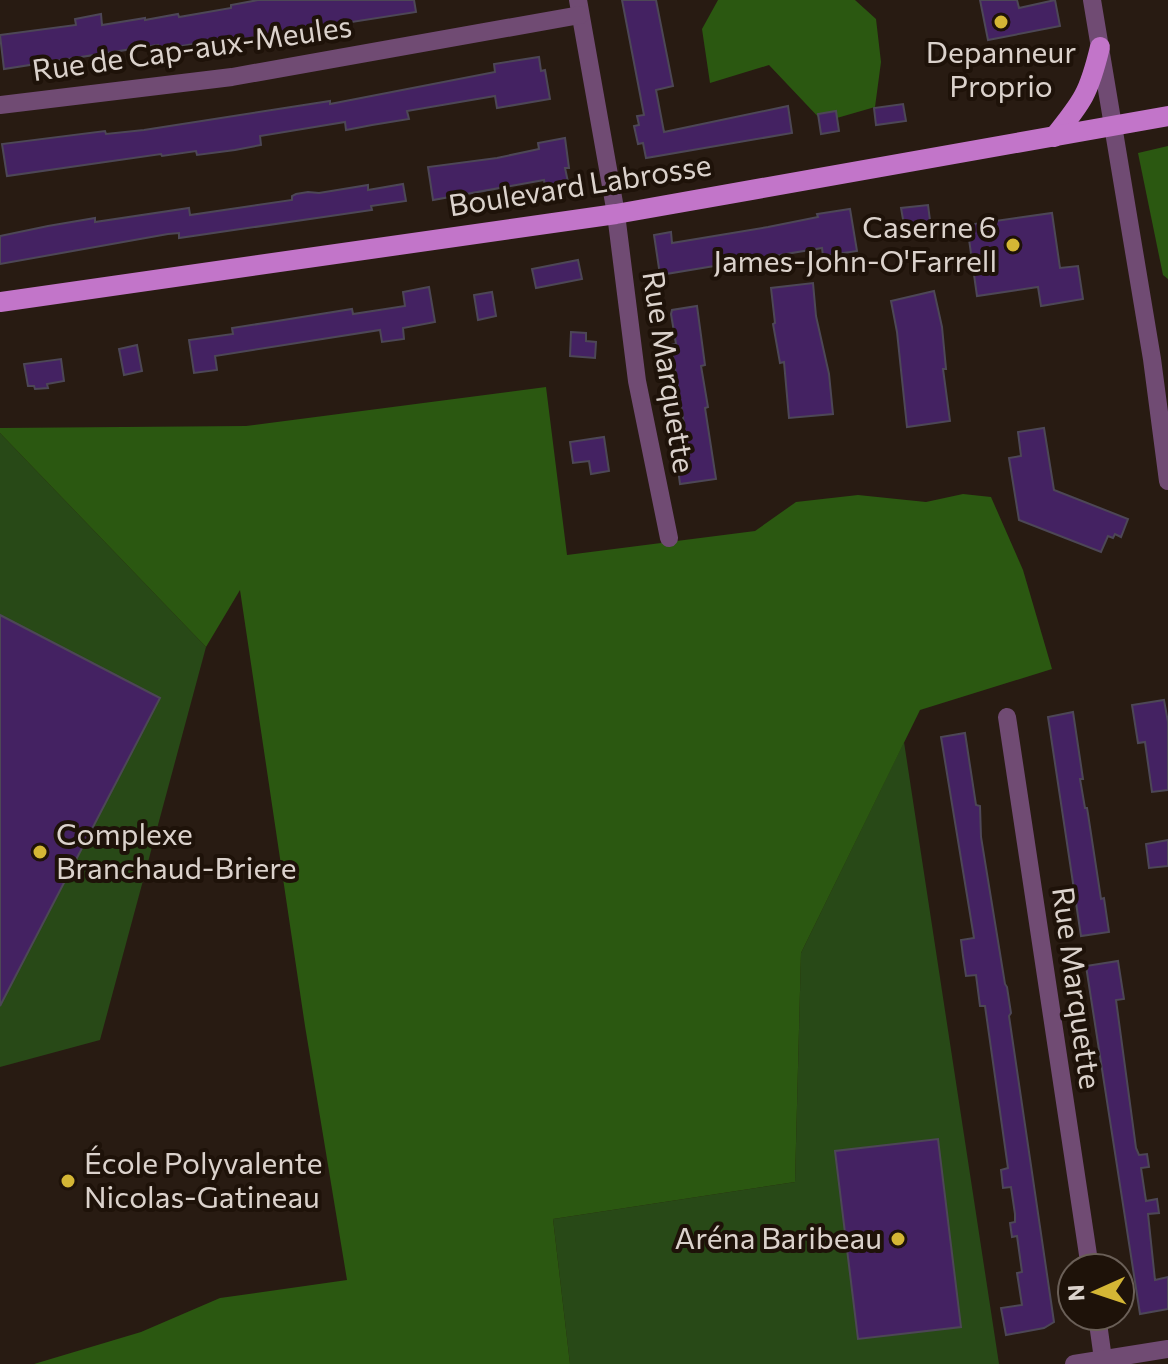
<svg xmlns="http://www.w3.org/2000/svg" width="1168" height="1364" font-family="Commissioner,sans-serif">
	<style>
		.green { fill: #284917 }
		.forest { fill: #2b5811 }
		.building { fill: #442262; stroke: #4d4756; stroke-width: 2 }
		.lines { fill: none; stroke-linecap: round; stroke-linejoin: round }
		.minor { stroke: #704b73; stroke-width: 18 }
		.major { stroke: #c275c9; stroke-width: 20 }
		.poi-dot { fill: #d4b635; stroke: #1e1209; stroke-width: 3 }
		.labels { text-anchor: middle; stroke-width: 8; stroke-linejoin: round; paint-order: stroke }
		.street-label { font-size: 30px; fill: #dbd2cc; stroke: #1e1209 }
		.poi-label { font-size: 30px; fill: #dbd2cc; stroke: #1e1209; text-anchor: end }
	</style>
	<rect width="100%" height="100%" fill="#281b12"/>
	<g class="green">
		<path d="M0,433L206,647L100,1040L0,1067Z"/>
		<path d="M904,742L999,1364H570L553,1219L795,1182L801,953Z"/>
	</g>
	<g class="forest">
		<path d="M718,0H855L876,19L881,62L875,107L823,122L769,65L710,83L702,29Z"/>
		<path d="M1168,146V279L1163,275L1138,153Z"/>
		<path d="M546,387L567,555L755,531L796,502L858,495L926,502L963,494L991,497L1023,570L1052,669L920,710L801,953L795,1182L553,1219L570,1364H34L141,1332L220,1298L347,1280L305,1026L240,590L206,647L0,433V428L246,426Z"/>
	</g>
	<g class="building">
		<path d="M258,0H414L416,12L205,45V42L159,50L158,45L4,69L0,35L76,25L75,19L101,14L102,25L145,18V20L178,14L179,17L231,8V5Z"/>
		<path d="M622,0H656L673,86L656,90L664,132L788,106L792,133L646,158L643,143L638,144L634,126L639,125L637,116L644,115Z"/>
		<path d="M980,0H1017L1019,8L1055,0L1060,26L988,40Z"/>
		<path d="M539,57L541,71L545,70L550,99L497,108L495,96L407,111L409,119L372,125L346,130L345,122L260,136L261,145L235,150L197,155L196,151L162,156L161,154L7,176L2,144L105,131L106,134L144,130L330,101V104L495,72L494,64Z"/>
		<path d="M903,104L906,121L876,125L874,108Z"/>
		<path d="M836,111L839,131L821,134L818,114Z"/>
		<path d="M565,138L569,168H565L568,182L545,186L544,180L433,200L428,167L497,158L539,149L538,143Z"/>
		<path d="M403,184L406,201L371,206L372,210L179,238V233L168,234L0,264V236L48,226L95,218V222L189,208L190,215L292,200V196L296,194L308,192L319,193L368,185V190Z"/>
		<path d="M928,205L931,228L905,231L901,208Z"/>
		<path d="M850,209L857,251L823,256L822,248L660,275L654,235L671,232L672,243L768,227L818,217L817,214Z"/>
		<path d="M1052,213L1060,268L1078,266L1083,299L1041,306L1038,287L977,296L967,225Z"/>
		<path d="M578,260L582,279L536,288L532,269Z"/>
		<path d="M813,283L816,316L829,374L833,414L789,418L784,362L780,363L773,324L775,323L771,288Z"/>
		<path d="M429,287L435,322L403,328L404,339L382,342L380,330L215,356L217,370L194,373L189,340L233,334L232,328L271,322L352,309L353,314L405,306L403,292Z"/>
		<path d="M934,291L942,327L946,369H943L950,421L907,427L897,332L891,301Z"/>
		<path d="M492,292L496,316L478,320L474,295Z"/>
		<path d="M697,306L705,365L701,366L708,407L705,408L716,479L680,484L678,469L688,468L683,438L686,437L671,344H676L671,314L672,310Z"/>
		<path d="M571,332L586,333V341L596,342L595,358L570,356Z"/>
		<path d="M137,345L142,371L124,375L119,349Z"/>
		<path d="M61,359L64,381L47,384L48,388L35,389L34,386H28L24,364Z"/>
		<path d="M1044,428L1054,490L1128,519L1121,537L1115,534L1113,538L1108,536L1101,552L1019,520L1009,458L1021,456L1018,432Z"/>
		<path d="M604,437L609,471L591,474L589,461L573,463L570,442Z"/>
		<path d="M0,615L160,698L0,1006Z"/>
		<path d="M1164,700L1168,722V790L1152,792L1145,742L1138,743L1132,705Z"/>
		<path d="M1073,712L1083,779H1080L1085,808H1087L1088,814L1101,899L1104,898L1109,932L1081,936L1048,717Z"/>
		<path d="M965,733L976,805L980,806L981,837L1005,984L1007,987L1011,1013L1009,1016L1054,1322L1044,1328L1006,1335L1001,1308L1022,1305L1017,1273L1022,1272L1017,1236L1012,1237L1010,1223L1015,1222V1214L1011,1187L1003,1188L1001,1170L1008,1168L985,1006H980L976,975L966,976L963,956L961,940L974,938L941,737Z"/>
		<path d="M1168,840V866L1149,868L1146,844Z"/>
		<path d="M1118,961L1124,999L1116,1000L1136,1148L1139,1155L1147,1154L1149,1167L1141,1168L1146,1201L1157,1199L1159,1213L1148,1214L1155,1280L1168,1277V1309L1140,1314L1086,966Z"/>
		<path d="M938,1139L961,1327L858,1339L835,1151Z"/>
	</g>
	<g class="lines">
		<g class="minor">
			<path d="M578,0L616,214L637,381L669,538"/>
			<path d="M1092,0L1152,359L1168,481"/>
			<path d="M0,105L232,77L580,15"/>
			<path d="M1007,717L1090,1268"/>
			<path d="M1097,1316L1103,1359"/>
			<path d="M1074,1364L1168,1349"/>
		</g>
		<g class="major">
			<path d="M1054,137C1083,101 1089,93 1100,47"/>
			<path d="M0,302L616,214L1168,116"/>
		</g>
	</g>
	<g class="poi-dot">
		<circle cx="1001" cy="22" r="8"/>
		<circle cx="1013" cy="245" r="8"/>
		<circle cx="40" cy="852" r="8"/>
		<circle cx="68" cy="1181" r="8"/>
		<circle cx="898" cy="1239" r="8"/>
	</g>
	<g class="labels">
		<g class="street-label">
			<text transform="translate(192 49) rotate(-8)" y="10">Rue de Cap-aux-Meules</text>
			<text transform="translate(580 186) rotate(-9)" y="10">Boulevard Labrosse</text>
			<text transform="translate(668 372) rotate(81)" y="10">Rue Marquette</text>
			<text transform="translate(1076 988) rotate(82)" y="10">Rue Marquette</text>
		</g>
		<g class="poi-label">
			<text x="1001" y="63" text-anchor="middle">Depanneur<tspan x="1001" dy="34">Proprio</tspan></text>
			<text x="997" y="238">Caserne 6<tspan x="997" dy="34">James-John-O'Farrell</tspan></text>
			<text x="56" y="845" text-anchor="start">Complexe<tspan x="56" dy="34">Branchaud-Briere</tspan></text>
			<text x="84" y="1174" text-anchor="start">École Polyvalente<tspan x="84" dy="34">Nicolas-Gatineau</tspan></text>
			<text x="882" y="1249">Aréna Baribeau</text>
		</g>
	</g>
	<g transform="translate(1096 1292) rotate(267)"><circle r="38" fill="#1e1209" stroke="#6a5f57" stroke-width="2"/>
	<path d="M0-6L14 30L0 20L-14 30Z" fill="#d4b635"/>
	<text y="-12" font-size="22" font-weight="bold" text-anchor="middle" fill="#dbd2cc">N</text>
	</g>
</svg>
